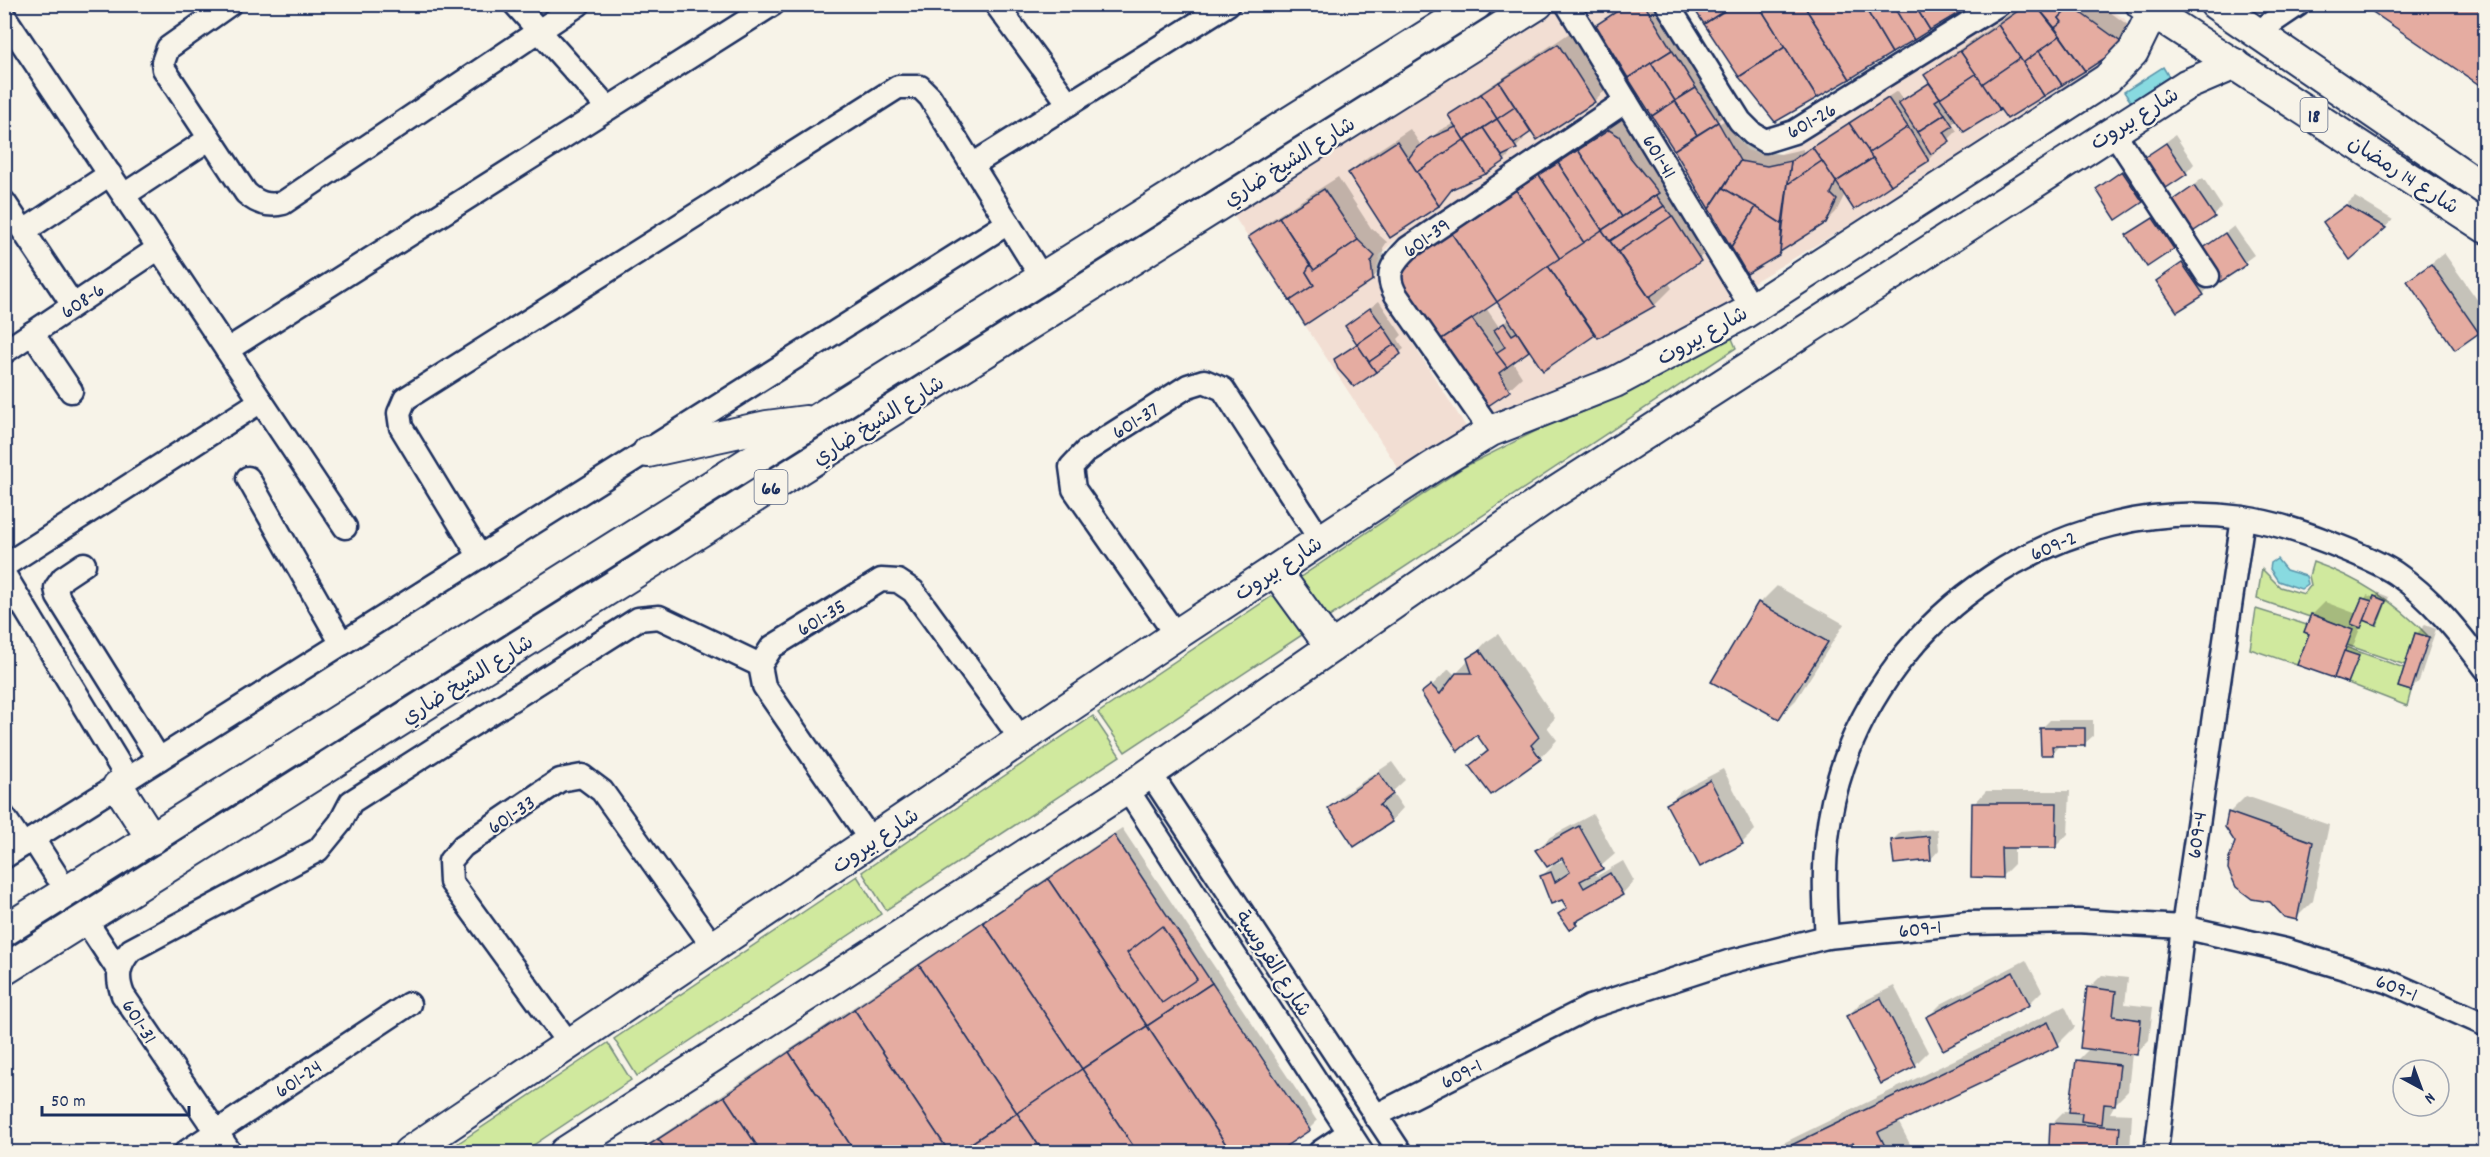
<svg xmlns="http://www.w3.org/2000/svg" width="2490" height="1157" font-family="Dekko,'Playpen Sans Arabic',sans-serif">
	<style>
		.built { fill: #f2ded3 }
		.green { fill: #d0e99e; stroke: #768c7e; stroke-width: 1.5; fill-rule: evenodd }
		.water { fill: #88dae0; stroke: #5c96ac; stroke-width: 1.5 }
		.shadow { fill: #0003; fill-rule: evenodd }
		.building { fill: #e5aca1; stroke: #1b2f5e; stroke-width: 1.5 }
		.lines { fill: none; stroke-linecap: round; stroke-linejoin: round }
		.minor-casing { stroke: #1b2f5e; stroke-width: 27 }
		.major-casing { stroke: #1b2f5e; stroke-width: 34 }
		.minor { stroke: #f7f3e8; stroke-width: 22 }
		.major { stroke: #f7f3e8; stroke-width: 30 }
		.labels { text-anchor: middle; stroke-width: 4.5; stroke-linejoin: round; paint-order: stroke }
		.shield { fill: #f7f3e8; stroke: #5d6a87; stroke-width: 1.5 }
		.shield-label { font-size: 20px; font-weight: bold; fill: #1b2f5e }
		.street-label { font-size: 21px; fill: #1b2f5e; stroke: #f7f3e8 }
	</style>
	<rect width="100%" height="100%" fill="#f7f3e8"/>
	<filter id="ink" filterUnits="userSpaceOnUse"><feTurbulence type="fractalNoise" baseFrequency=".0167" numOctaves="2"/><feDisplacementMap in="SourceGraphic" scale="12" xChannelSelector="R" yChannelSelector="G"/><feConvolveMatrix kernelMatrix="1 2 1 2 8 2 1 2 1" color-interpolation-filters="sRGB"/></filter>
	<g filter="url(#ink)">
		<g class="built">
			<path d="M1577,5H1651L1735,136L1747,150L1762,155L1779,154L1799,145L2014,5H2103L2125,19L2129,28V40L2098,78L1752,283L1743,281Z"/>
			<path d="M1557,11L1565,14L1615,96L1393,242L1380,255L1375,274L1383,297L1470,433L1404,477L1232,213Z"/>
			<path d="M1622,117L1740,299L1601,377L1484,428L1397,258Z"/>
		</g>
		<g class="green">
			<path d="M1731,336L1736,348L1125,752L1098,713L1464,467L1546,426L1601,405Z"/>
			<path d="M2313,562C2356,577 2397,603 2429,637L2415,633L2405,665L2347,645L2352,630L2312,614L2310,617L2257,599L2262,569L2280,587L2304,594L2311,585L2309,576ZM2374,596L2386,601L2377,625L2364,620L2360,628L2351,624L2362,598L2372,601Z"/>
			<path d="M2256,609L2307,625L2304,632L2309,634L2297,665L2250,649Z"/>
			<path d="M2346,647L2404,668L2398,687L2411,691L2407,706L2348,683L2358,657L2344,651Z"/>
			<path d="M1093,716L1120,756L886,910L862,872Z"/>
			<path d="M857,876L881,914L637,1076L614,1039Z"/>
			<path d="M608,1043L631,1080L523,1152H445Z"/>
		</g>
		<g class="water">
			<path d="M2163,67L2169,77L2131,102L2124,92Z"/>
			<path d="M2277,559L2286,570L2306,576L2308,584L2301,589L2278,581L2270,569L2271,563Z"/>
		</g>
		<g class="shadow">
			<path d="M1623,4H1665L1753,149L1781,154L1803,149V152L1897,91L1903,100L1930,81L1926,75L1934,67L2024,4H2099L2136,31L2124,43L2084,70L2000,108L1964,130L1957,120L1952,124L1957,131L1928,160L1845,194L1836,212L1822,226L1748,272L1598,25ZM1723,117L1725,120L1688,143V139Z"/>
			<path d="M2364,4H2486V87Z"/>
			<path d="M1571,32L1607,88L1594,101L1532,129L1522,137L1524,139L1505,160L1485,172L1455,186L1438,205L1350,173L1363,160L1410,129L1422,147L1440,130L1455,123L1450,116L1459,107Z"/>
			<path d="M1622,118L1631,123L1670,179L1664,186L1713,247L1668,282L1672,288L1655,305L1598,337L1595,333L1544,369L1530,348L1512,361L1522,377L1509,389L1438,341L1400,264ZM1498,300L1510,318L1499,327L1486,308Z"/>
			<path d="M2175,135L2194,164L2186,173L2141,161Z"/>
			<path d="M2131,163L2150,192L2142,201L2097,189Z"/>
			<path d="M1338,177L1371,228L1387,242L1383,248L1385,265L1372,279L1305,323L1250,237L1263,225Z"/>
			<path d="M2203,178L2222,207L2214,216L2169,204Z"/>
			<path d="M2355,197L2393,220L2351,258L2325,222Z"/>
			<path d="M2162,210L2181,239L2173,247L2128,236Z"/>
			<path d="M2234,226L2254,255L2220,280L2201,252Z"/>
			<path d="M2444,253L2486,312V324L2478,332L2409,281Z"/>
			<path d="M2191,256L2211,285L2203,294L2158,282Z"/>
			<path d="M1379,301L1402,335L1398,339L1404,349L1353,385L1336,360L1358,342L1347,326Z"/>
			<path d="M1777,586L1844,624L1796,700L1779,717L1714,682L1760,603Z"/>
			<path d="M2379,593L2389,597L2380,619L2376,623L2366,619L2361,626L2352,649L2361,653L2347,681L2311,633L2312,615L2325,602L2357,614L2367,595L2374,598Z"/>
			<path d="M2425,625L2436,629L2419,681L2411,690L2400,686L2417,633Z"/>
			<path d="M1498,634L1555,718L1547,727L1557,740L1540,758L1491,793L1471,766L1489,748L1478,733L1423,694L1449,669L1455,675L1486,642Z"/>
			<path d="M2050,720H2093V736L2084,744L2060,745L2052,753L2041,729Z"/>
			<path d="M1392,762L1405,780L1392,792L1403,808L1391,821L1330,808L1342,795Z"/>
			<path d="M1723,769L1755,830L1742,843L1701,865L1668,804L1681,791Z"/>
			<path d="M1986,791H2070L2068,834L2055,847L2014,846V864L2001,877L1974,804Z"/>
			<path d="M2246,796L2329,825L2313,901L2296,918L2271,901L2237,842L2229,813Z"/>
			<path d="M1593,814L1615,854L1594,872L1597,876L1623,861L1634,881L1622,894L1584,915L1576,924L1560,914L1568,907L1542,876L1554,864L1565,860L1562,856L1537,850L1550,837Z"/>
			<path d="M1122,828L1317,1121L1309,1129L1274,1152H636Z"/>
			<path d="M1937,829L1939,850L1931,859L1893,840L1901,832Z"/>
			<path d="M2026,960L2042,991L2029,1004L1928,1017L1941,1004Z"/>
			<path d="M2102,975L2128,978L2125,1004L2153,1007L2149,1040L2136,1053H2132L2128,1091L2115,1104L2110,1113L2132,1114L2130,1152H2062L2065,1149L2052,1124L2065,1111H2071L2077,1061L2090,1048L2089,988Z"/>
			<path d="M1894,986L1928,1052L1915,1065L1848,1016L1860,1003Z"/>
			<path d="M2065,1006L2075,1027L2058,1044L1898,1121L1914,1152H1859L1854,1141L1830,1152H1765Z"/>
		</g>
		<g class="building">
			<path d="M1628,4H1644L1672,50L1628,78L1596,25Z"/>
			<path d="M1691,4H1735L1704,24Z"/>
			<path d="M1735,4H1758L1785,47L1739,77L1704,24Z"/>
			<path d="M1758,4H1803L1850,79L1817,98Z"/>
			<path d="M1803,4H1863L1892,53L1850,79Z"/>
			<path d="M1863,4H1892L1914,40L1892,53Z"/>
			<path d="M1892,4H1914L1930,30L1914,40Z"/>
			<path d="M1914,4H1965L1967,8L1930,30Z"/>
			<path d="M2028,4H2035L2060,36L2023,63L1998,25Z"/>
			<path d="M2035,4H2069L2071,6L2059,18L2062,22L2055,28Z"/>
			<path d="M2361,4H2471L2486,14L2484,88Z"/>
			<path d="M2471,4H2486V14Z"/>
			<path d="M2071,6L2125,45L2085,71L2055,28L2062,22L2059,18Z"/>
			<path d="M1998,25L2020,58L1982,84L1960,51Z"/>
			<path d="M2060,36L2085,71L2062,85L2039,51Z"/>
			<path d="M1558,44L1595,102L1537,140L1499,82Z"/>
			<path d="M1785,47L1817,98L1775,122L1739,77Z"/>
			<path d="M1672,50L1696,88L1675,101L1651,63Z"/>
			<path d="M1960,51L1976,74L1940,98L1924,75Z"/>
			<path d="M2039,51L2062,85L2044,96L2023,63Z"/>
			<path d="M2020,58L2044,96L2007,119L1982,84Z"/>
			<path d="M1651,63L1675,101L1652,116L1628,78Z"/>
			<path d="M1976,74L2000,110L1964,132L1940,98Z"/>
			<path d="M1499,82L1515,107L1497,119L1481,94Z"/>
			<path d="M1929,83L1940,98L1935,101L1945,114L1917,132L1898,103Z"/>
			<path d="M1696,88L1718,122L1697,135L1675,101Z"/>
			<path d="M1481,94L1497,119L1464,140L1448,115Z"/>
			<path d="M1888,98L1908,127L1869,153L1849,123Z"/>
			<path d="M1675,101L1697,135L1674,150L1652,116Z"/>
			<path d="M1515,107L1531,132L1514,144L1497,119Z"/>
			<path d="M1945,114L1953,126L1944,132L1950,141L1931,154L1917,132Z"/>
			<path d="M1497,119L1517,149L1502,156L1483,128Z"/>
			<path d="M1718,122L1740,161L1709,209L1674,150Z"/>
			<path d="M1849,123L1873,158L1836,182L1812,147Z"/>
			<path d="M1456,127L1464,140L1417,172L1408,159L1415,150L1430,138Z"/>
			<path d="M1908,127L1929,161L1891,185L1869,153Z"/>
			<path d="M1483,128L1505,161L1486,174L1464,140Z"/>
			<path d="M1609,130L1619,136L1630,157L1659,193L1622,217L1578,150Z"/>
			<path d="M1464,140L1486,174L1452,189L1439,206L1417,172Z"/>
			<path d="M1397,141L1439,206L1390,238L1348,173Z"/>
			<path d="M2166,143L2187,174L2160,192L2139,161Z"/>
			<path d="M1812,147L1822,161L1788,184L1791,161Z"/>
			<path d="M1578,150L1622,217L1602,230L1558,163Z"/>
			<path d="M1873,158L1891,185L1854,210L1836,182Z"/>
			<path d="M1740,161L1767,166L1791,161L1782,224L1723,188Z"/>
			<path d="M1822,161L1836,182L1831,194L1837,200L1826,223L1780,252L1788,184Z"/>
			<path d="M1558,163L1602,230L1584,243L1539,175Z"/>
			<path d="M2122,171L2143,202L2116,220L2096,189Z"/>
			<path d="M1539,175L1584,243L1560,259L1516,190Z"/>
			<path d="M2194,186L2215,217L2188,235L2168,204Z"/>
			<path d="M1723,188L1756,207L1731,247L1709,209Z"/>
			<path d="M1324,189L1358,240L1314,270L1279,217Z"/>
			<path d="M1516,190L1560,259L1497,302L1450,231Z"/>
			<path d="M1656,195L1664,206L1610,241L1602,230Z"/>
			<path d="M2346,205L2386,228L2350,260L2323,222Z"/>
			<path d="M1664,206L1672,216L1618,252L1610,241Z"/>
			<path d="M1756,207L1782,224L1780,252L1779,255L1747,274L1731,247Z"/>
			<path d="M1672,216L1701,261L1649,297L1618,252Z"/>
			<path d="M1279,217L1310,265L1306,272L1314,285L1290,301L1248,237Z"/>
			<path d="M2153,218L2174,249L2147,267L2126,235Z"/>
			<path d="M1602,230L1655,306L1598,338L1548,266Z"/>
			<path d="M1450,231L1497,302L1437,342L1394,275L1399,263Z"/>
			<path d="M2225,233L2246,265L2220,282L2199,251Z"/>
			<path d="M1358,240L1375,256L1371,262L1373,280L1305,325L1290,301L1314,285L1306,272L1310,265L1314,270Z"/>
			<path d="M2182,263L2204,295L2177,312L2156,281Z"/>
			<path d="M2431,264L2479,333L2455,350L2407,281Z"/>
			<path d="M1548,266L1595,335L1543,371L1497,302Z"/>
			<path d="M1370,308L1383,326L1357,344L1345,326Z"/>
			<path d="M1472,319L1507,367L1499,373L1510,391L1485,408L1437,342Z"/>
			<path d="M1504,323L1512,335L1517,332L1529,351L1507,367L1496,353L1505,347L1494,330Z"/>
			<path d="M1383,326L1395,344L1369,362L1357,344Z"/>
			<path d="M1357,344L1376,372L1354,387L1338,369L1334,359Z"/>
			<path d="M1395,344L1401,354L1376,372L1369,362Z"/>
			<path d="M2374,596L2386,601L2376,625L2364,620Z"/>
			<path d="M2362,598L2372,601L2361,628L2351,624Z"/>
			<path d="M1758,602L1828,642L1779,719L1711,682Z"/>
			<path d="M2311,614L2353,630L2334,678L2297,665L2309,634L2304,632Z"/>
			<path d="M2415,633L2429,637L2411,691L2398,687Z"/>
			<path d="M1480,650L1539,737L1531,745L1541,759L1491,795L1469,766L1488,751L1477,735L1458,751L1421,693L1431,685L1440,694L1456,673H1472L1467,658Z"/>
			<path d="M2344,651L2359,656L2348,683L2334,678Z"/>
			<path d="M2040,728H2085V746H2052L2053,755H2041Z"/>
			<path d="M1379,773L1393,794L1378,806L1380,805L1392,822L1354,847L1328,808Z"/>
			<path d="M1710,780L1743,844L1700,867L1666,804Z"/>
			<path d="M1972,803H2057L2056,848H2001L2002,878L1971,877Z"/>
			<path d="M2228,812L2313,842L2297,920L2284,917L2270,902L2252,899L2236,887L2228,869L2229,859L2235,842L2225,827Z"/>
			<path d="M1579,826L1603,869L1580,881L1584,888L1610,873L1623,895L1575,922L1577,925L1569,930L1558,914L1567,908L1562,900L1551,904L1540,876L1551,872L1555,882L1570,872L1562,858L1547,867L1535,850Z"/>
			<path d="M1114,835L1212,983L1147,1026L1048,879Z"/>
			<path d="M1929,836L1931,860L1894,864L1891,840Z"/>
			<path d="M1048,879L1147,1026L1082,1069L983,922Z"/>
			<path d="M983,922L1082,1069L1017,1113L919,965Z"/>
			<path d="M1162,926L1197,979L1162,1003L1127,953Z"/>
			<path d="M919,965L1017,1113L958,1152H949L854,1009Z"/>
			<path d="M2013,972L2030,1005L1943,1050L1926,1017Z"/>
			<path d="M1212,983L1310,1130L1277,1152H1231L1147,1026Z"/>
			<path d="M2087,987L2116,991L2113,1016L2141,1020L2137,1055L2080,1048Z"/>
			<path d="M1881,998L1916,1066L1881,1084L1846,1016Z"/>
			<path d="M854,1009L949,1152H855L789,1052Z"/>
			<path d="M2048,1022L2059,1046L1878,1132L1888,1152H1858L1853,1143L1834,1152H1777Z"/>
			<path d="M1147,1026L1231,1152H1137L1082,1069Z"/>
			<path d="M789,1052L855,1152H761L724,1096Z"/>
			<path d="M2076,1060L2120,1065L2115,1105L2104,1104L2102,1124L2081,1121L2082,1113L2069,1112Z"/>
			<path d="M1082,1069L1137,1152H1043L1017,1113Z"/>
			<path d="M724,1096L761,1152H668L658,1139Z"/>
			<path d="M1017,1113L1043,1152H958Z"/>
			<path d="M2050,1123L2120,1127L2118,1152L2058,1150V1146H2049Z"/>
			<path d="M658,1139L668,1152H638Z"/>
		</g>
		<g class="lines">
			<g class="minor-casing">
				<g id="minor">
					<path d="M230,4L168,48L163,62L164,69L246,193C257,203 268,207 283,203L579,4"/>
					<path d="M515,4L608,108"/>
					<path d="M996,4L1069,104"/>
					<path d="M1567,4L1752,308"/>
					<path d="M1667,4L1740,121L1753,134L1765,141L1794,132L1999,4"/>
					<path d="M4,16L345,527"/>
					<path d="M2256,33L2299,4"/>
					<path d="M2113,131L2208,276"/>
					<path d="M972,165L1228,4"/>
					<path d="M124,195L209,139"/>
					<path d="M4,202L73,305"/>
					<path d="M24,231L110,174"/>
					<path d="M32,333L71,391"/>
					<path d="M227,350L773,4"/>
					<path d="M4,352L159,248"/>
					<path d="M1491,431L1396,295C1384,274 1392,264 1408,248L1626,101"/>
					<path d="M248,478L342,644"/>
					<path d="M480,557L401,427L399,413L405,399L898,87H920L930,97L1042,278"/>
					<path d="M84,564L63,578L56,588L58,597L159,759"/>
					<path d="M4,566L261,401"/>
					<path d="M4,574L128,779"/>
					<path d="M1176,635L1074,489L1071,467L1086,451L1188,386L1204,381L1223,389L1321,541"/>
					<path d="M1150,773L1400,1152"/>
					<path d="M1127,789L1362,1152"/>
					<path d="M4,817L23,845"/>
					<path d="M33,839L56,875"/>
					<path d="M872,842L764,686L760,665L772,647L881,580L898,581L913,591L1022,740"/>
					<path d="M4,857L1008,223"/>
					<path d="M92,930L119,971"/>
					<path d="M1827,937C1823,884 1823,833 1838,782C1887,610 2066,493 2243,518C2272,522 2300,531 2328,542C2350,551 2375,560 2395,573C2431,597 2460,634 2486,669"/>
					<path d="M569,1044L451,882L450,861L463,846L560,780L582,776L602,791L714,948"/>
					<path d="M1375,1116L1590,1007L1728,962L1827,937L1968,923L2077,921L2183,927L2285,950L2387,981L2486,1025"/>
					<path d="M186,1152L409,1004"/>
					<path d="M230,1152L123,995C116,977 118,965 131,950L318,850L340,823L351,802L638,619L659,617L760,665"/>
					<path d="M1320,1152L1348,1133"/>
					<path d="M2156,1152L2183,927L2243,518"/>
				</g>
			</g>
			<g class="major-casing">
				<g id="major">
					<path d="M2141,4L2486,228"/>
					<path d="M2215,4L2486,190"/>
					<path d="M648,452L767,426L806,421"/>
					<path d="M1275,570L1331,647"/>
					<path d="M118,786L152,839"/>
					<path d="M4,931L1477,4"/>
					<path d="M4,970L1538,4"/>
					<path d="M409,1152L1176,635L1432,467L1491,431L1615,382L1745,313L2107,79L2133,52L2152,13"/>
					<path d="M565,1152L1127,789L1546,498L2186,85L2235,64"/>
				</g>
			</g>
			<use href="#minor" class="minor"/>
			<use href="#major" class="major"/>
		</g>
	</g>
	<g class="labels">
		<g class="shield">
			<rect x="2300.5" y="98" width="27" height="34" rx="4.5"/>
			<rect x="754.5" y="470" width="33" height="34" rx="4.5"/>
		</g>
		<g class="shield-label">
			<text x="2314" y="122">18</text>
			<text x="771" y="494">66</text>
		</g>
		<g class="street-label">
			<text transform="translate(2134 118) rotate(-32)" y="7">شارع بيروت</text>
			<text transform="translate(1811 120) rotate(-29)" y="7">601-26</text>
			<text transform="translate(1660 156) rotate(59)" y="7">601-41</text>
			<text transform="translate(1289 161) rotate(-32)" y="7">شارع الشيخ ضاري</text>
			<text transform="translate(2404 174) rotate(33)" y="7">شارع 14 رمضان</text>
			<text transform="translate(1426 237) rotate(-36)" y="7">601-39</text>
			<text transform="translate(82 300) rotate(-34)" y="7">608-6</text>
			<text transform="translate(1702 335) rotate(-29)" y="7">شارع بيروت</text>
			<text transform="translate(878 420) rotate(-32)" y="7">شارع الشيخ ضاري</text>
			<text transform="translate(1135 420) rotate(-32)" y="7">601-37</text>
			<text transform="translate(2053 545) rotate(-23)" y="7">609-2</text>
			<text transform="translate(1278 568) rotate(-33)" y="7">شارع بيروت</text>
			<text transform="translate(821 617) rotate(-31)" y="7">601-35</text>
			<text transform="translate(467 679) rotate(-32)" y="7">شارع الشيخ ضاري</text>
			<text transform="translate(511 814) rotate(-34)" y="7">601-33</text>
			<text transform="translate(2196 835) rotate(-82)" y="7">609-4</text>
			<text transform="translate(875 840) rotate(-34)" y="7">شارع بيروت</text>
			<text transform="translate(1920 928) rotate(-6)" y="7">609-1</text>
			<text transform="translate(1274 963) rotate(57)" y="7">شارع الفروسية</text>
			<text transform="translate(2397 987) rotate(22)" y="7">609-1</text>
			<text transform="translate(140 1021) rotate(58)" y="7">601-31</text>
			<text transform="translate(1461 1073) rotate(-27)" y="7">609-1</text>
			<text transform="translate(298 1078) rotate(-34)" y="7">601-24</text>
		</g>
	</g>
	<rect width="2490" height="1157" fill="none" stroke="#f7f3e8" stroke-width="24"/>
	<rect x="12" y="12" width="2466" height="1133" fill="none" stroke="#1b2f5e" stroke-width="2" filter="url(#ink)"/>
	<g transform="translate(2421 1088) rotate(139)"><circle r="28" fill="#f7f3e8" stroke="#9fa5b1" stroke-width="1.5"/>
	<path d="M0-4.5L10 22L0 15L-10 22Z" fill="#1b2f5e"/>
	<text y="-9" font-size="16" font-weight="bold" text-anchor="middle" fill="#1b2f5e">N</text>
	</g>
	<path d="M42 1106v9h147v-9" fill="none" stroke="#1b2f5e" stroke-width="3"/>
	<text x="51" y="1106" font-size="18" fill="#1b2f5e" stroke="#f7f3e8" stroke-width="4.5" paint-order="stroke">50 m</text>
</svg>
